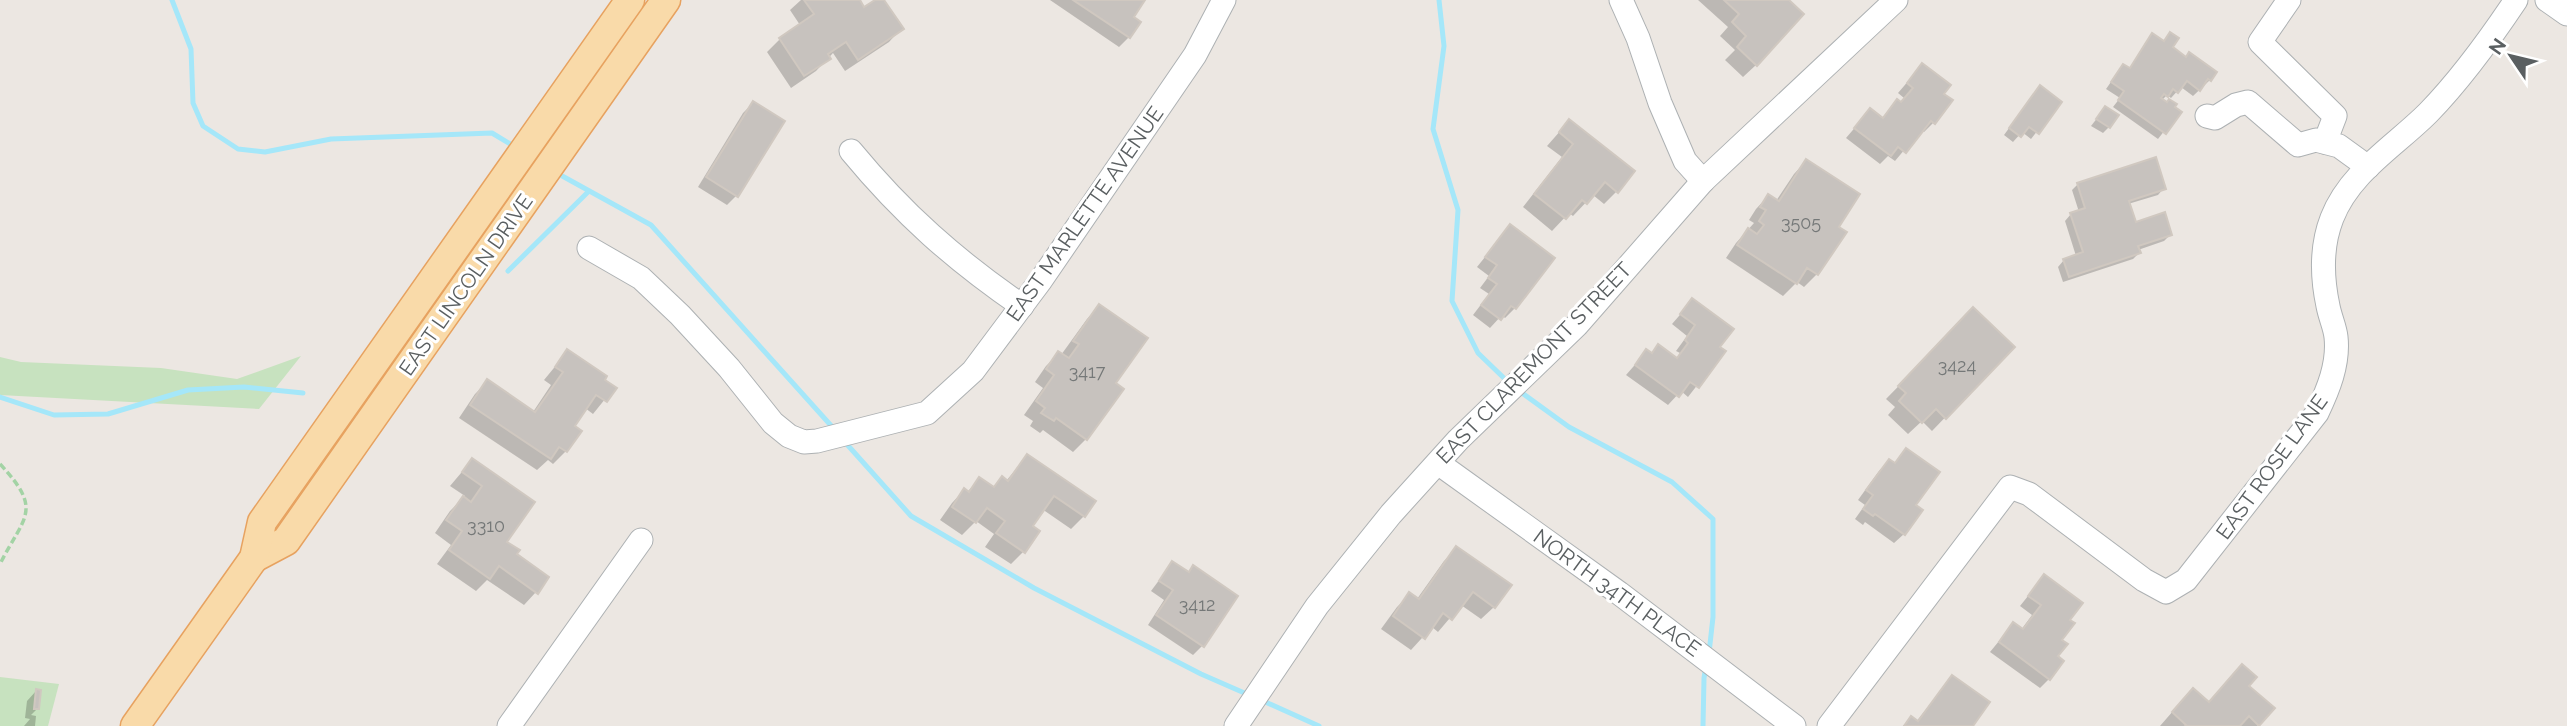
<svg xmlns="http://www.w3.org/2000/svg" width="2567" height="726" font-family="Raleway,sans-serif">
	<style>
		.green { fill: #c7e2bf }
		.shadow { fill: #0003 }
		.lines { fill: none; stroke-linecap: round; stroke-linejoin: round }
		.stream { stroke: #a5e7f9; stroke-width: 5 }
		.building { fill: #c7c2be; stroke: #d0c8c0; stroke-width: 2 }
		.minor-casing { stroke: #adb1b3; stroke-width: 25 }
		.major-casing { stroke: #e7a260; stroke-width: 31 }
		.path { stroke: #a3d3a5; stroke-width: 3.5; stroke-dasharray: 7 3.5; stroke-linecap: butt }
		.minor { stroke: #fff; stroke-width: 23 }
		.major { stroke: #f9daa9; stroke-width: 28 }
		.labels { text-anchor: middle; stroke-width: 6; stroke-linejoin: round; paint-order: stroke }
		.number-label { font-size: 18px; fill: #757878 }
		.street-label { font-size: 21px; fill: #5a5f61; stroke: #fff }
	</style>
	<rect width="100%" height="100%" fill="#ece7e2"/>
	<g class="green">
		<path d="M301,356L259,409L0,395V357L21,362L161,368L237,379Z"/>
		<path d="M0,677L59,684L48,726H0Z"/>
	</g>
	<g class="shadow">
		<path d="M801,0H857L864,10L878,0H882L901,29L889,42L845,71L833,53L816,71L791,88L767,52L780,39L800,25L790,10Z"/>
		<path d="M1050,0H1143L1131,17L1129,37L1119,47Z"/>
		<path d="M1698,0H1787L1756,65L1743,77L1725,60L1735,50L1720,36L1728,27Z"/>
		<path d="M2152,35L2210,80L2193,96L2181,87L2171,98L2167,95L2161,101L2179,112L2158,139L2113,107L2120,98L2106,89L2118,72L2129,69Z"/>
		<path d="M1922,65L1942,94L1933,123L1924,132L1921,130L1895,161L1888,156L1880,164L1846,138L1870,110L1881,119L1897,101L1900,104L1904,98L1898,93Z"/>
		<path d="M2034,94L2060,102L2031,139L2022,132L2013,142L2004,135Z"/>
		<path d="M753,103L737,195L727,205L698,187L743,113Z"/>
		<path d="M2105,108L2109,127L2103,133L2091,126Z"/>
		<path d="M1569,121L1617,191L1604,204L1593,195L1573,216L1569,213L1552,231L1523,207L1562,157L1547,146Z"/>
		<path d="M1806,161L1836,227L1844,232L1817,274L1804,287L1797,282L1783,296L1726,258L1736,243L1754,223L1749,220L1756,209L1768,196L1776,201L1794,174Z"/>
		<path d="M2078,184L2164,188L2158,195L2128,204L2135,224L2170,235L2164,241L2138,250L2139,253L2133,259L2063,282L2058,267L2064,260L2076,256L2065,221L2071,214L2079,212L2072,190Z"/>
		<path d="M1510,226L1515,308L1505,318L1502,315L1490,328L1473,315L1489,294L1480,288L1489,276L1477,267Z"/>
		<path d="M1692,301L1718,348L1723,352L1688,397L1681,391L1668,405L1626,375L1647,351L1650,354L1658,346L1676,359L1680,353L1676,351L1687,336L1672,324Z"/>
		<path d="M1099,306L1113,384L1086,439L1073,452L1043,430L1040,433L1030,426L1033,421L1024,415L1043,388L1035,382L1046,366L1059,353L1061,355L1087,319Z"/>
		<path d="M1974,309L2013,347L1932,431L1922,421L1908,434L1888,415L1895,407L1886,399Z"/>
		<path d="M567,352L614,388L593,414L585,408L572,427L566,451L553,464L548,460L537,470L459,418L475,394L487,382L533,412L551,385L544,380Z"/>
		<path d="M1907,450L1914,505L1904,534L1894,543L1865,522L1863,525L1855,519L1865,505L1858,500L1879,471L1889,461L1894,464Z"/>
		<path d="M1027,456L1084,516L1071,529L1042,509L1030,526L1023,552L1011,564L985,547L994,534L976,521L962,535L940,520L952,503L964,490L967,492L980,479L992,488L1002,478L1006,481Z"/>
		<path d="M472,460L505,542L536,592L524,605L487,580L476,591L437,564L451,545L435,533L450,511L465,496L450,486Z"/>
		<path d="M1457,548L1494,607L1481,619L1461,605L1438,632L1432,627L1411,650L1381,629L1397,607L1410,594L1417,599L1444,561Z"/>
		<path d="M1172,563L1202,646L1193,655L1148,625L1164,600L1151,591Z"/>
		<path d="M2044,576L2068,621L2049,679L2040,688L1990,652L2013,624L2021,630L2032,615L2020,606Z"/>
		<path d="M1952,677L1971,726H1903L1911,718L1916,722Z"/>
		<path d="M2247,686L2272,708L2257,726H2160L2180,703H2208Z"/>
		<path d="M36,691L37,709L31,715L36,716L35,726H24L30,719L25,718L27,701Z"/>
	</g>
	<g class="lines">
		<g class="stream">
			<path d="M172,0L191,49L193,103L203,126L238,149L265,152L331,139L492,133L517,148"/>
			<path d="M1439,0L1444,46L1433,129L1458,210L1452,301L1478,353L1508,382"/>
			<path d="M555,172L651,225L835,430"/>
			<path d="M508,271L588,192"/>
			<path d="M1518,390L1569,427L1672,482L1713,519V617L1709,653"/>
			<path d="M0,397L54,415L108,414L188,390L244,387L303,393"/>
			<path d="M844,441L911,516L1034,588L1201,674L1249,695"/>
			<path d="M1261,700L1319,726"/>
			<path d="M1703,726L1704,678L1706,666"/>
		</g>
	</g>
	<g class="building">
		<path d="M804,0H860L864,7L875,0H884L904,29L858,60L846,42L828,54L831,59L804,76L779,38L814,14Z"/>
		<path d="M1073,0H1145L1134,17L1141,22L1130,38Z"/>
		<path d="M1724,0H1789L1804,14L1757,66L1737,47L1746,36L1732,22L1739,14Z"/>
		<path d="M2170,32L2179,38L2173,47L2186,57L2189,52L2217,72L2211,81L2208,79L2200,91L2187,81L2178,93L2173,89L2168,97L2164,94L2161,98L2167,102L2169,99L2177,104L2175,107L2182,112L2166,134L2118,100L2124,91L2111,82L2123,64L2130,68L2152,33L2164,41Z"/>
		<path d="M1922,63L1951,85L1944,94L1953,100L1935,124L1931,121L1906,153L1898,147L1891,156L1854,128L1870,108L1883,118L1897,99L1901,102L1913,88L1907,83Z"/>
		<path d="M2040,85L2062,102L2039,134L2029,127L2021,137L2009,128Z"/>
		<path d="M753,101L785,121L738,197L706,177Z"/>
		<path d="M2105,106L2119,115L2110,128L2096,119Z"/>
		<path d="M1569,119L1635,171L1618,193L1605,182L1587,204L1582,200L1566,219L1534,194L1573,144L1559,132Z"/>
		<path d="M2156,157L2166,189L2129,201L2136,222L2165,212L2172,235L2138,246L2141,253L2069,277L2063,259L2083,252L2070,213L2085,208L2077,183Z"/>
		<path d="M1806,159L1860,194L1839,227L1847,232L1818,275L1807,268L1797,284L1737,245L1748,228L1757,234L1764,225L1759,221L1766,210L1760,207L1768,194L1779,201Z"/>
		<path d="M1510,224L1555,258L1516,309L1511,306L1501,320L1481,305L1497,284L1488,278L1497,265L1485,257Z"/>
		<path d="M1692,298L1734,329L1720,347L1726,351L1699,388L1690,382L1679,397L1635,365L1646,349L1652,353L1658,344L1677,358L1688,343L1685,340L1695,325L1680,314Z"/>
		<path d="M1099,304L1148,338L1116,383L1124,389L1087,440L1056,418L1054,421L1041,413L1045,408L1036,401L1054,375L1046,369L1058,351L1069,358L1079,344L1073,341Z"/>
		<path d="M1973,307L2015,347L1946,419L1936,409L1922,423L1899,401L1906,393L1898,386Z"/>
		<path d="M567,349L607,376L605,380L617,388L607,402L596,395L575,426L582,431L567,452L559,447L551,459L470,405L487,379L535,412L563,372L555,367Z"/>
		<path d="M1906,448L1940,472L1916,505L1923,510L1905,535L1875,514L1873,516L1863,509L1873,495L1866,490L1889,459L1895,463Z"/>
		<path d="M1027,454L1096,501L1085,517L1054,496L1033,526L1040,531L1025,553L996,533L1005,521L987,508L976,523L952,507L964,488L969,492L979,477L994,487L1002,476L1008,481Z"/>
		<path d="M472,458L535,502L507,542L520,550L517,554L549,577L538,594L499,566L490,579L449,550L462,531L446,520L463,496L471,502L482,486L462,472Z"/>
		<path d="M1456,546L1512,585L1495,608L1473,592L1452,620L1443,613L1425,639L1393,616L1409,592L1419,599Z"/>
		<path d="M1172,561L1189,572L1193,565L1238,596L1204,647L1156,615L1173,590L1159,581Z"/>
		<path d="M2044,574L2083,603L2070,620L2075,623L2062,640L2068,644L2058,656L2064,661L2050,680L1999,642L2013,622L2023,629L2041,605L2028,596Z"/>
		<path d="M2242,664L2257,677L2249,686L2275,708L2259,726L2249,716L2240,726H2185L2186,725L2172,712L2193,688L2209,702Z"/>
		<path d="M1952,675L1990,702L1973,726H1904L1911,716L1918,721Z"/>
		<path d="M36,689L41,690L39,709H34Z"/>
	</g>
	<g class="lines">
		<g class="minor-casing">
			<g id="minor">
				<path d="M1621,0L1638,38L1660,103L1685,161L1703,181"/>
				<path d="M2289,0L2260,42L2335,116L2325,142"/>
				<path d="M2547,0L2567,14"/>
				<path d="M2207,116L2215,118L2236,105L2248,102L2298,145L2316,140L2339,146L2368,167"/>
				<path d="M851,151C903,214 955,260 1022,306"/>
				<path d="M589,248L641,278L680,315L729,368L773,423L789,436L804,442L817,441L927,413L973,371L1041,280L1195,55L1224,0"/>
				<path d="M1438,463L1619,593L1794,726"/>
				<path d="M509,726L641,540"/>
				<path d="M1236,726L1317,606L1391,514L1458,440L1577,325L1703,181L1896,0"/>
				<path d="M1829,726L2010,487L2029,494L2144,580L2166,592L2186,580L2317,413C2328,390 2339,364 2336,337C2335,327 2330,317 2328,306C2322,278 2321,246 2332,218C2350,172 2395,146 2428,113C2461,79 2490,39 2516,0"/>
			</g>
		</g>
		<g class="major-casing">
			<g id="major">
				<path d="M254,558L286,541L666,0"/>
				<path d="M135,726L254,558L262,522L630,0"/>
			</g>
		</g>
		<path class="path" d="M0,464C44,511 24,516 0,564"/>
		<use href="#minor" class="minor"/>
		<use href="#major" class="major"/>
	</g>
	<g class="labels">
		<g class="number-label">
			<text x="1801" y="229">3505</text>
			<text x="1957" y="372">3424</text>
			<text x="1087" y="378">3417</text>
			<text x="486" y="532">3310</text>
			<text x="1197" y="611">3412</text>
		</g>
		<g class="street-label">
			<text transform="translate(1085 214) rotate(-55)" y="7">EAST MARLETTE AVENUE</text>
			<text transform="translate(466 285) rotate(-55)" y="7">EAST LINCOLN DRIVE</text>
			<text transform="translate(1534 363) rotate(-46)" y="7">EAST CLAREMONT STREET</text>
			<text transform="translate(2272 467) rotate(-54)" y="7">EAST ROSE LANE</text>
			<text transform="translate(1617 593) rotate(36)" y="7">NORTH 34TH PLACE</text>
		</g>
	</g>
	<g transform="translate(2511 56) rotate(305)" stroke="#ffffff" stroke-width="5" paint-order="stroke">
	<path d="M0-5L12 26L0 18L-12 26Z" fill="#5a5f61"/>
	<text y="-10" font-size="19" font-weight="bold" text-anchor="middle" fill="#5a5f61">N</text>
	</g>
</svg>
